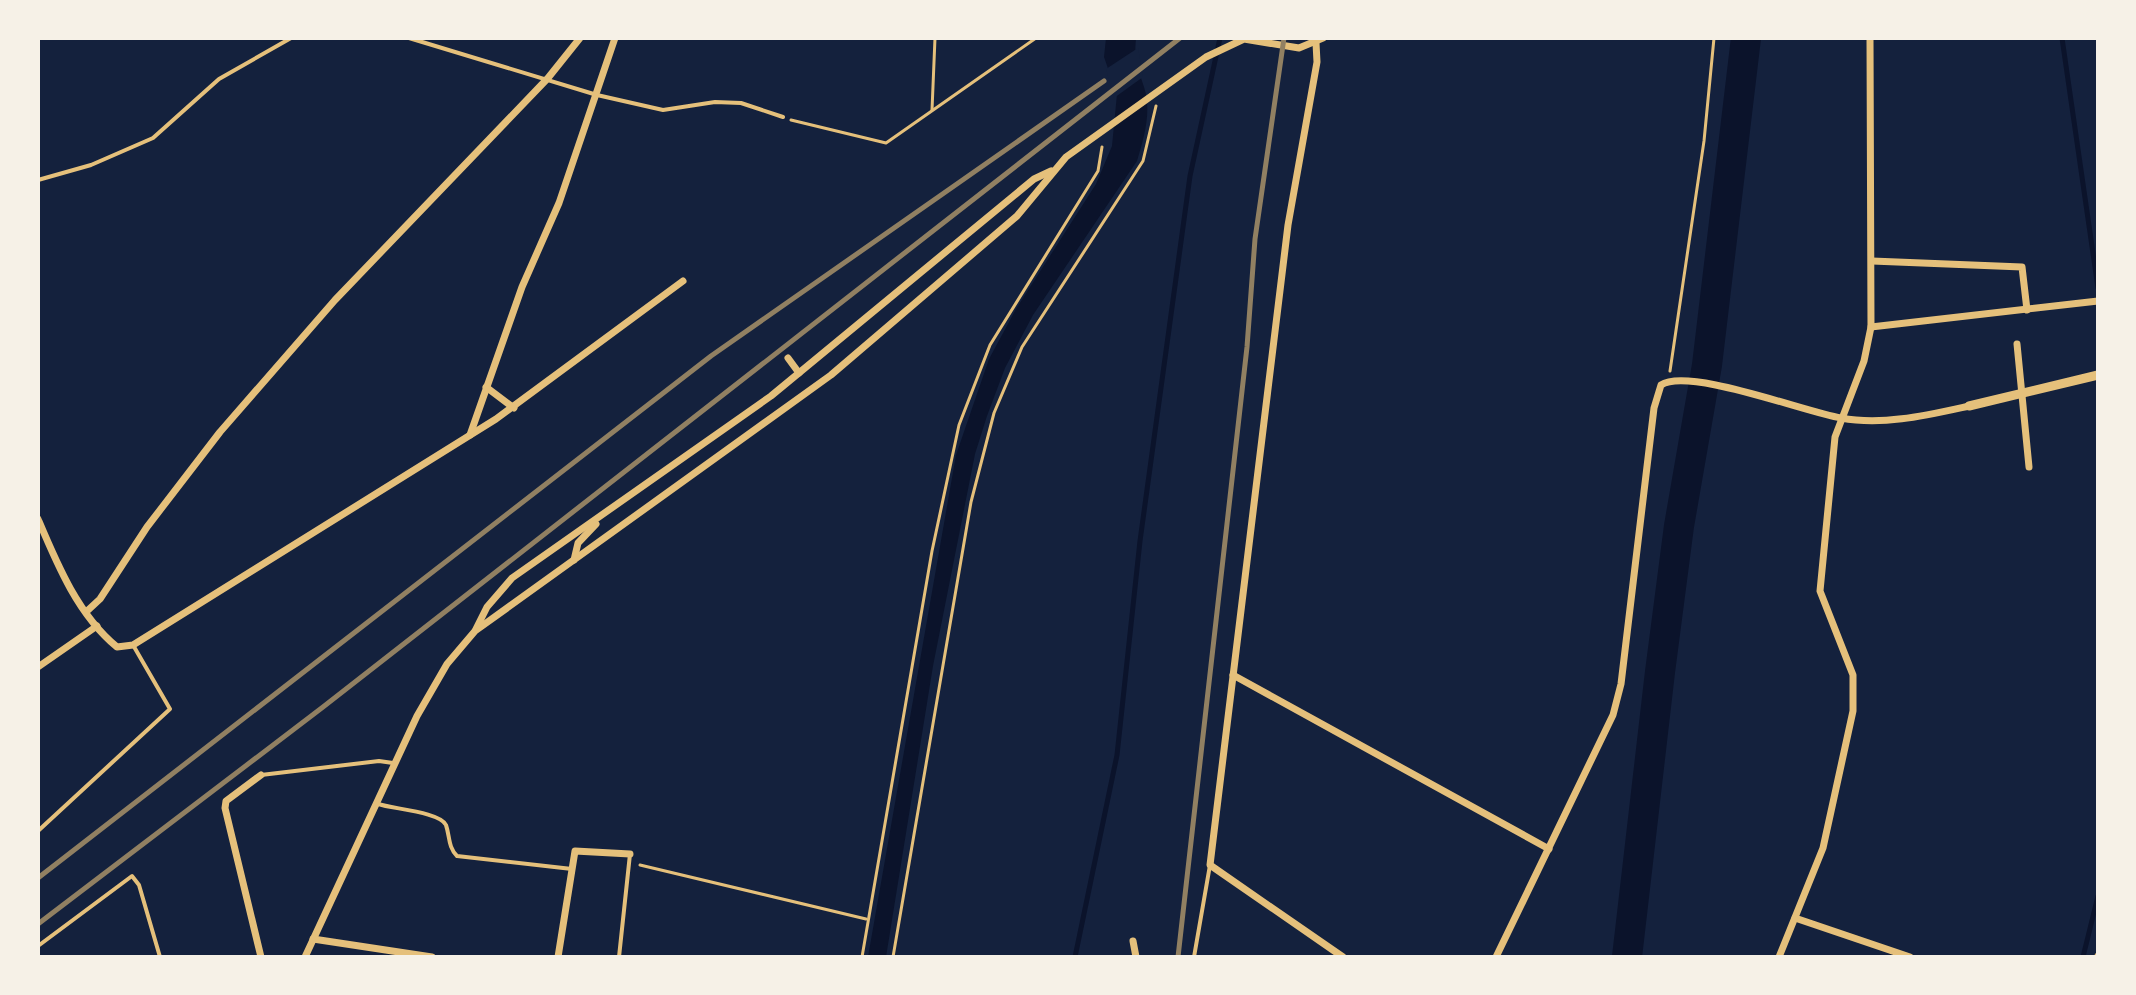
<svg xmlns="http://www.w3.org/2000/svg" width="2136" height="995" font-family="'Nunito Sans',sans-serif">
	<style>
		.water { fill: #0b132b }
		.pier { fill: #14213d }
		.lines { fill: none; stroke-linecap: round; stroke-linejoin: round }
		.stream { stroke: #0b132b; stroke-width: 5 }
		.river { stroke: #0b132b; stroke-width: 30 }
		.path { stroke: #e5c07b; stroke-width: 3 }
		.service { stroke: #e5c07b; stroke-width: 4 }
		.minor { stroke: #e5c07b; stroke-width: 7 }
		.tertiary { stroke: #e5c07b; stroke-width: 9 }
		.rail { stroke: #918062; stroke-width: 5 }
	</style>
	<rect width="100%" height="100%" fill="#14213d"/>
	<path class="water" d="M1106,38H1136C1134,61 1137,65 1144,87C1152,111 1144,138 1137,161L1033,315L1005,368L987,416L975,454L933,666L886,957H868L956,455L989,359L1016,309L1096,184L1112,146L1117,94L1104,57Z"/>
	<path class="pier" d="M1138,48L1143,77L1114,98L1106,69Z"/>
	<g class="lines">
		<g class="stream">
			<path d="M2062,38L2098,288"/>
			<path d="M1075,957L1117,755L1140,541L1190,176L1220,38"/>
			<path d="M2083,957L2098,896"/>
		</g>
		<path class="river" d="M1627,957L1660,672L1679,526L1707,365L1746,38"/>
		<g class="path">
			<path d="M932,110L935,38"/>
			<path d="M791,120L886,143L1036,38"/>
			<path d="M1670,371L1704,141L1714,38"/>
			<path d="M640,865L866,919"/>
			<path d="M862,957L932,551L959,425L990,345L1098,171L1102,147"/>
			<path d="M893,957L971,502L994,413L1022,347L1143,161L1156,106"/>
		</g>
		<g class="service">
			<path d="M409,38L597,95L663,110L715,102L741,103L783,117"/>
			<path d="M38,180L91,165L153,138L219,79L291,38"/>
			<path d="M261,775L379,761L393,763"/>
			<path d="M378,804C393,809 440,812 446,825C450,837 448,847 457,856L572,869"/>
			<path d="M38,831L170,709L133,645"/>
			<path d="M38,946L132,876L139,885L160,957"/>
			<path d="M619,957L630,854"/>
			<path d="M1194,957L1210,865"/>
		</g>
		<g class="minor">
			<path d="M1316,43L1317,62L1288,225L1210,865L1343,957"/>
			<path d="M1872,261L2022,267L2027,310"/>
			<path d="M1871,327L2098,301"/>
			<path d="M2017,344L2029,467"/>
			<path d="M788,358L799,373"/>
			<path d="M486,387L514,408"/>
			<path d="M470,435L522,287L559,203L615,38"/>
			<path d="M38,519C57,564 78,615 117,647L133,645L496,419L683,281"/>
			<path d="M574,560L578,543L596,524"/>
			<path d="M86,612L100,599L147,527L220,432L335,300L548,78L580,38"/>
			<path d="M476,629L487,607L512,578L771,396L1034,179L1051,171"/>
			<path d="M38,667L97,626"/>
			<path d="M1233,675L1549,849"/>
			<path d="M1795,918L1910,957"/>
			<path d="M313,939L432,957"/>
			<path d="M1133,941L1136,957"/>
			<path d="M261,957L225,808L226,801L261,775"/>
			<path d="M305,957L417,716L447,664L475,631L831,375L1017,216L1066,157L1206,57L1244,39L1299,48L1323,38"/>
			<path d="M558,957L575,851L630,854"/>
			<path d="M1496,957L1613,715L1621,684L1654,408L1661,385C1688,367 1805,412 1841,418C1883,426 1928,415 1969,406"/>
			<path d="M1779,957L1823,848L1853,711V675L1820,591L1835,437L1864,361L1871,327L1870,38"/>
			<path d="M2098,957V956"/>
		</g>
		<path class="tertiary" d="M1969,406L2098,375"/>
		<g class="rail">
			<path d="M38,878L711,356L1104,81"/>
			<path d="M38,924L323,707L1180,38"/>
			<path d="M1178,957L1247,347L1255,239L1284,38"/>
		</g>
	</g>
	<rect width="2136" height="995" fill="none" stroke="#f6f1e7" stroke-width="80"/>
</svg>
